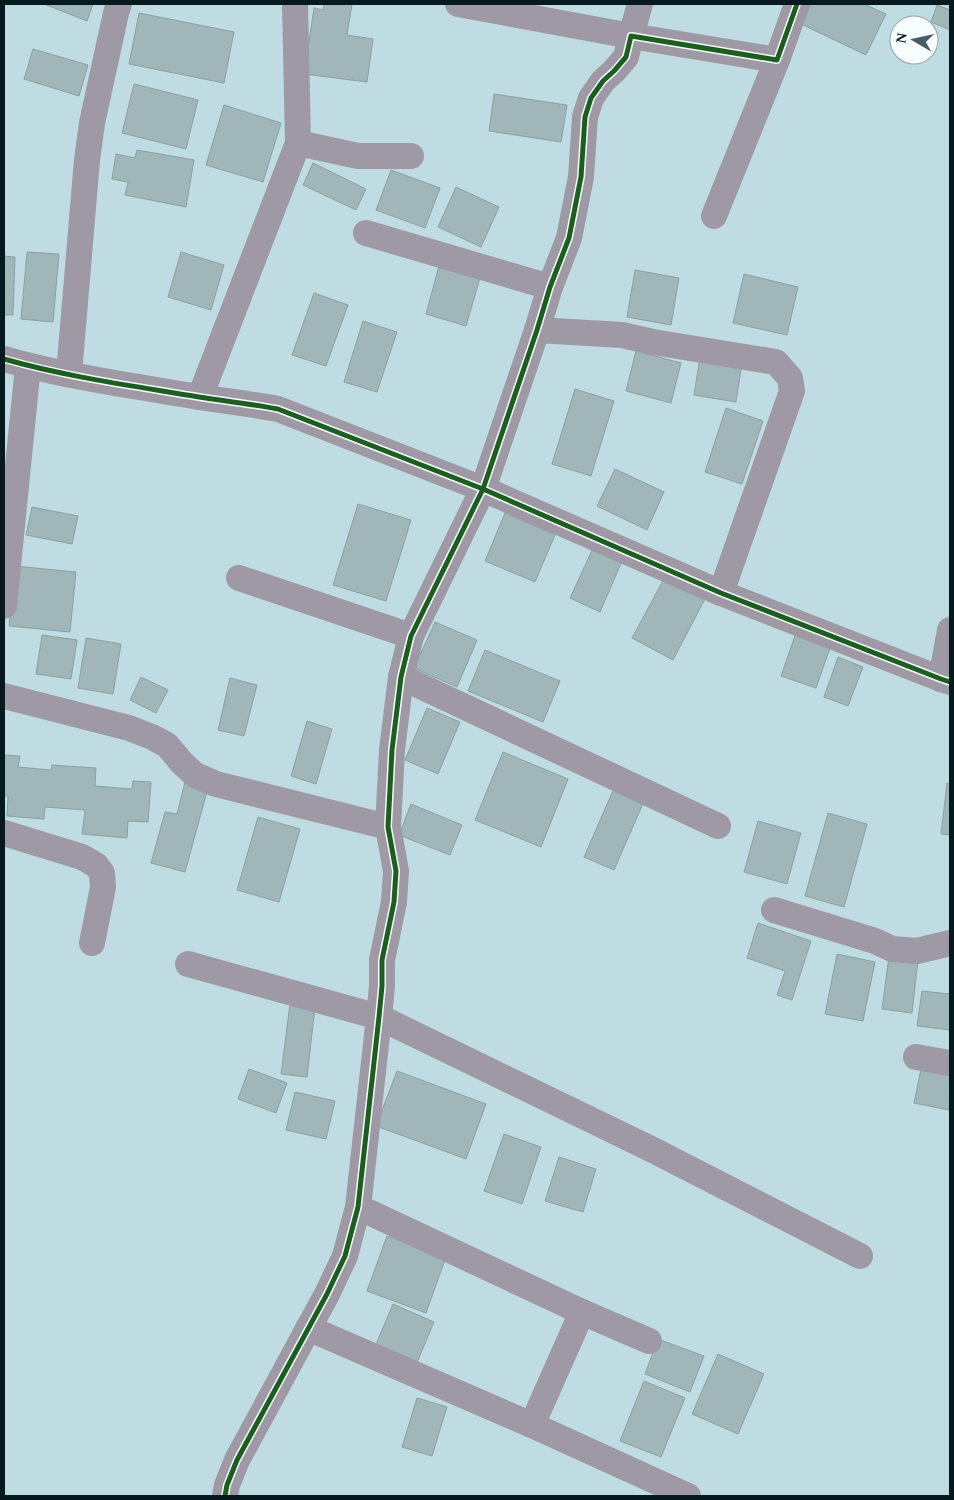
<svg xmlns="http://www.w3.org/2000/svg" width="954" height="1500" font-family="Georgia,serif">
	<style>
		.building { fill: #a0b6b9; stroke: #8aa1a3 }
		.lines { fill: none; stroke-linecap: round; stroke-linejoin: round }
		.street { stroke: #9e99a5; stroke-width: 26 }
		.cycleway-casing { stroke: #f7fcfd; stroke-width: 8 }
		.cycleway { stroke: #1b5e20; stroke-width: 5 }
	</style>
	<rect width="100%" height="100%" fill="#c0dce3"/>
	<g class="building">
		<path d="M44,4H93L87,21Z"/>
		<path d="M324,4H352L347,35L373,39L367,82L304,74L314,8L323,10Z"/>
		<path d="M811,4H864L886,14L866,55L801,24Z"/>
		<path d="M937,5L950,10V30L931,22Z"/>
		<path d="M139,13L234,32L224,83L129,64Z"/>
		<path d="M33,49L88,65L79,96L24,79Z"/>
		<path d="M134,84L198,100L186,149L122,133Z"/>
		<path d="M494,94L567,105L561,142L489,131Z"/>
		<path d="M224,105L281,123L263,182L206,165Z"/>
		<path d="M137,150L194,160L186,207L125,195L128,182L112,179L116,154L135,158Z"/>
		<path d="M313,163L366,189L356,210L303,185Z"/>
		<path d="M391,170L440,188L425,228L376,210Z"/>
		<path d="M456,187L499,207L481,247L438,227Z"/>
		<path d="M27,252L59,254L53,322L21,319Z"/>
		<path d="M181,252L224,265L211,310L168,297Z"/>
		<path d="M4,256L15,257L13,315H4Z"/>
		<path d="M439,266L480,278L466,326L426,314Z"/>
		<path d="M635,270L679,278L671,325L627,317Z"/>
		<path d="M744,274L798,287L787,335L733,323Z"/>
		<path d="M314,293L348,305L326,366L292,355Z"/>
		<path d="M363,321L397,332L377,392L344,382Z"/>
		<path d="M636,351L681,363L671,403L626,391Z"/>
		<path d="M700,357L742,363L736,402L694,395Z"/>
		<path d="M575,389L614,401L591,476L552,464Z"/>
		<path d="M726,408L763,421L742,484L705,472Z"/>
		<path d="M615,469L664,492L647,530L597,506Z"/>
		<path d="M358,504L411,520L386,601L333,585Z"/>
		<path d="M32,507L78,516L72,544L26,535Z"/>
		<path d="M505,513L555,535L535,582L485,561Z"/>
		<path d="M594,546L623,559L600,612L570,598Z"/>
		<path d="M15,566L76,572L70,632L9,626Z"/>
		<path d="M666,575L706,597L673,660L632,638Z"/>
		<path d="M435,622L477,640L457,687L414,668Z"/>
		<path d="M796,633L831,645L816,688L781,676Z"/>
		<path d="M42,635L77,640L71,679L36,674Z"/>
		<path d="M86,638L121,644L113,694L78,688Z"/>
		<path d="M485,650L560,681L543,722L468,691Z"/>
		<path d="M838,657L863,667L848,706L824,697Z"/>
		<path d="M141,677L168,690L156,713L130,700Z"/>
		<path d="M230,678L257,685L244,736L218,730Z"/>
		<path d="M427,708L460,722L438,774L405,760Z"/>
		<path d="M307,721L332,729L316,784L291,776Z"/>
		<path d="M503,752L568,779L541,847L475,820Z"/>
		<path d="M4,755L20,756L18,767L51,770L52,765L96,768L95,786L132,789L133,781L151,782L148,822L128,821L127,838L82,834L85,810L45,807L44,819L7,816L8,796H4Z"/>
		<path d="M185,782L208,788L185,872L151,863L165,812L177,814Z"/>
		<path d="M947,783L950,784V835L941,834Z"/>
		<path d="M615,786L645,799L614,870L584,857Z"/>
		<path d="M411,804L462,825L450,855L399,835Z"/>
		<path d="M828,813L867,824L844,907L805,896Z"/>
		<path d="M258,817L300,829L279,902L237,890Z"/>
		<path d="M758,821L801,833L787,884L744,872Z"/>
		<path d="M758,923L811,941L792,1000L777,995L785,971L747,958Z"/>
		<path d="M837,954L875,962L863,1021L825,1014Z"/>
		<path d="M889,956L918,960L912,1013L882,1009Z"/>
		<path d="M922,991L950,994V1030L917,1026Z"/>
		<path d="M290,1004L315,1007L307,1077L281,1074Z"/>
		<path d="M249,1069L287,1083L276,1113L238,1099Z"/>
		<path d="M921,1069L950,1075L949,1110L914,1103Z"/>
		<path d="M397,1071L486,1104L466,1159L376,1126Z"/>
		<path d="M295,1092L335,1101L326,1139L286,1130Z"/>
		<path d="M504,1134L541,1147L522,1204L484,1191Z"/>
		<path d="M559,1157L596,1169L583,1212L545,1201Z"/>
		<path d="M387,1236L446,1257L426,1313L367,1291Z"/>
		<path d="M393,1304L434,1322L415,1367L374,1349Z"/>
		<path d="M658,1339L704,1356L690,1392L645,1374Z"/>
		<path d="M718,1354L764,1374L738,1434L692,1414Z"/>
		<path d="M644,1381L685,1398L661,1457L620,1441Z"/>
		<path d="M417,1398L447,1407L432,1456L402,1447Z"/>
	</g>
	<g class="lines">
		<g class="street">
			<path d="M295,4L298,143"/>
			<path d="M458,4L631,36L640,4"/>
			<path d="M714,216L777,60"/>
			<path d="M366,233L550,287"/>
			<path d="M537,330L622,335L653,342L776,362L790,378L792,391L721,593"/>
			<path d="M4,359C67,377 134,386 199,397C225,401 251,404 278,409L483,489L721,593L941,679L950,682"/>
			<path d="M69,374L87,160L92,123L116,13L119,4"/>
			<path d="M200,397L298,143L358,156H411"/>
			<path d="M239,578L411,636"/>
			<path d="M4,606L28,366"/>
			<path d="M401,677L718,826"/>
			<path d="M941,679L950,630"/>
			<path d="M4,696L129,728L152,737L167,745L182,763L195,775L216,784L388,827"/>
			<path d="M4,833L82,857L96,865L102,873L103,887L92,943"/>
			<path d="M774,910L875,941L892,949L917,951L950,943"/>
			<path d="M188,964L379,1017L653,1150L860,1256"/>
			<path d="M916,1057L950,1063"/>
			<path d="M358,1207L582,1312L649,1341"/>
			<path d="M308,1328L532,1425L688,1496"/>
			<path d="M532,1425L582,1312"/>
			<path d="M225,1496L227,1485L237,1460L327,1294L345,1256L358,1207L379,1017L382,986V960L394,902L396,871L388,827L392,750L401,677L411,636L483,489L537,330L550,287L569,238L581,177L585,117L591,98L603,81L614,71L626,57L631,36L777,60L797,4"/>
		</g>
		<g class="cycleway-casing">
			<g id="cycleway">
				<path d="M4,359C67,377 134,386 199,397C225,401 251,404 278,409L483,489L721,593L941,679L950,682"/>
				<path d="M225,1496L227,1485L237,1460L327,1294L345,1256L358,1207L379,1017L382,986V960L394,902L396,871L388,827L392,750L401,677L411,636L483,489L537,330L550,287L569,238L581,177L585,117L591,98L603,81L614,71L626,57L631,36L777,60L797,4"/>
			</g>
		</g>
		<use href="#cycleway" class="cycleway"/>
	</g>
	<rect width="954" height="1500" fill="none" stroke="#06191e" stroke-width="10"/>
	<g transform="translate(914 40) rotate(279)"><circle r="24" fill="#f7fcfd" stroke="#97a1a4"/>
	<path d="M0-4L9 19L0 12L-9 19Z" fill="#475d63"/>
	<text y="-8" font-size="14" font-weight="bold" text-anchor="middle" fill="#06191e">N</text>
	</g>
</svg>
